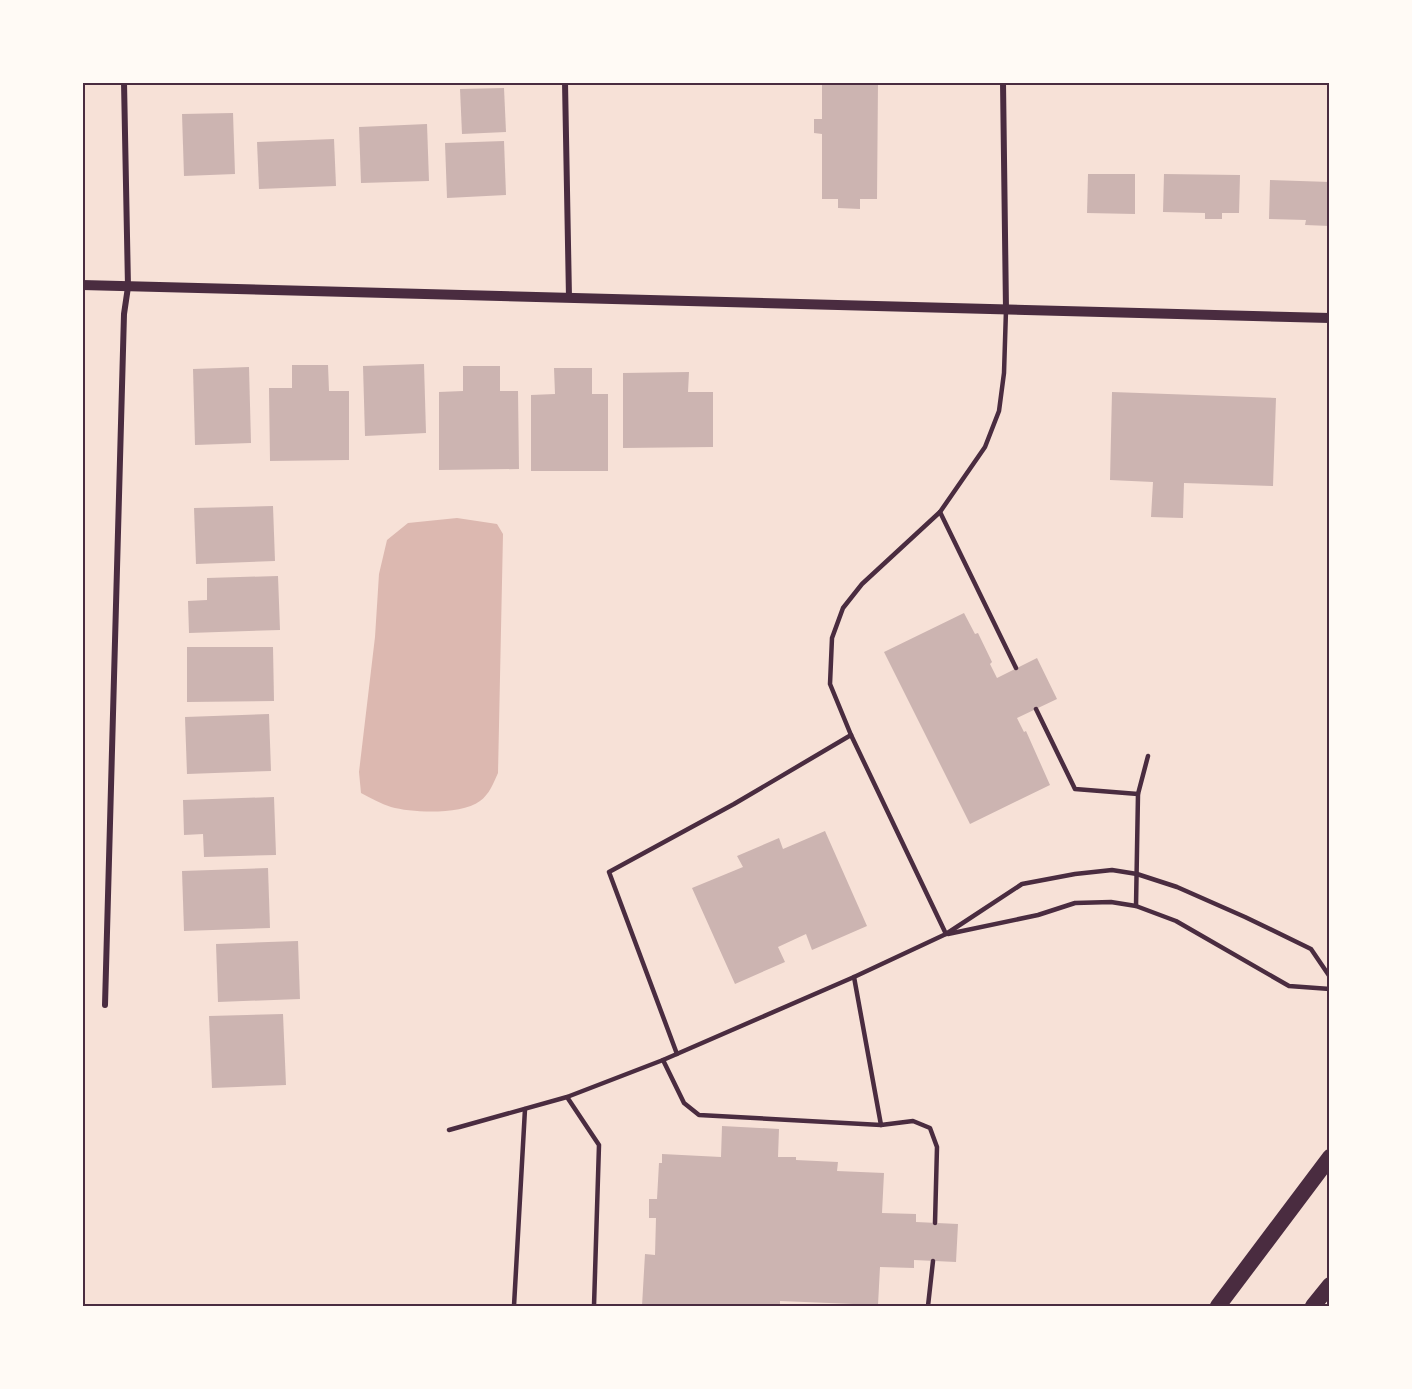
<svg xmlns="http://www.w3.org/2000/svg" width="1412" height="1389" font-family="'Titillium Web',sans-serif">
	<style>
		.water { fill: #dcb8b0 }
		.building { fill: #ccb4b1 }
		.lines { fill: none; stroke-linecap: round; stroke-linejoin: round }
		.service { stroke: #4a2c40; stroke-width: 4.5 }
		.minor { stroke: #4a2c40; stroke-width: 6 }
		.tertiary { stroke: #4a2c40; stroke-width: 10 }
		.trunk { stroke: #4a2c40; stroke-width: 16 }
		.neatline { fill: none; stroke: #4a2c40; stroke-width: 2 }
	</style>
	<rect width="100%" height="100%" fill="#f7e1d7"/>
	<path class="water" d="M457,518L497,524L503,534L498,773C494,782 489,795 480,801C461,815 413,813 391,807C381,804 371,798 361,793L359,772L375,637L379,574L387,540L408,523Z"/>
	<g class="building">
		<path d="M736,82H878L877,199H860V209L838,208V199H822V134L814,133V119H822V85H736Z"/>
		<path d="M504,88L506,132L462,134L460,89Z"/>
		<path d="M233,113L235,174L184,176L182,114Z"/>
		<path d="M427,124L429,181L361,183L359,127Z"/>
		<path d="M334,139L336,186L259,189L257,142Z"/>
		<path d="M504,141L506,195L447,198L445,143Z"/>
		<path d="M1088,174H1135V214L1087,213Z"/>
		<path d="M1164,174L1240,175L1239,213H1222V219H1205V213L1163,212Z"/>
		<path d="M1270,180L1330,182V226L1305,225L1306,220L1269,219Z"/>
		<path d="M424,364L426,433L365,436L363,366Z"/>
		<path d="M292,365H328L329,391H349V460L270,461L269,388H292Z"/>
		<path d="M463,366H500V391H518L519,469L439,470V392L463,391Z"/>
		<path d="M249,367L251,443L195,445L193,369Z"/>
		<path d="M554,368H592V394H608V471H531V395L555,394Z"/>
		<path d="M689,372L688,392H713V447L623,448V373Z"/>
		<path d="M1112,392L1276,398L1273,486L1184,483L1183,518L1151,517L1153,482L1110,480Z"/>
		<path d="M273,506L275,561L196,564L194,508Z"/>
		<path d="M278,576L280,630L189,633L188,601L207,600V578Z"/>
		<path d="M964,613L975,634L978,633L992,662L990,664L997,678L1037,658L1057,699L1017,718L1024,732L1026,731L1050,785L970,824L884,652Z"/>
		<path d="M187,647H273L274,701L187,702Z"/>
		<path d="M269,714L271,771L187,774L185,717Z"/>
		<path d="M274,797L276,855L204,857L203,834L184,835L183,800Z"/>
		<path d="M825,831L867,926L812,950L806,934L778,947L785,962L735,984L692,888L743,867L737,856L779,838L783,849Z"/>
		<path d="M268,868L270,928L184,931L182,871Z"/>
		<path d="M298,941L300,999L218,1002L216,944Z"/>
		<path d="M283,1014L286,1085L212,1088L209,1016Z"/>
		<path d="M722,1126L779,1129L778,1157H796V1160L838,1162L837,1171L884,1173L882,1213L916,1214V1222L958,1224L956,1262L914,1260V1268L880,1267L878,1305L780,1301V1306H642L645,1254L655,1255L656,1218H649V1199H657L659,1163H662V1154L721,1157Z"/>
	</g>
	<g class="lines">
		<g class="service">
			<path d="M940,512L1016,668"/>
			<path d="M1036,709L1075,789L1138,794"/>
			<path d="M1136,906L1138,794L1148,756"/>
			<path d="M946,934L851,735L830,684L832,638L843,608L862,584L940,512L985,447L999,411L1004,373L1006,310"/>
			<path d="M948,934L1038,915L1075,903L1111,902L1136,906L1176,921L1289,986L1330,989"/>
			<path d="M854,977L881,1125"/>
			<path d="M677,1054L609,872L734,804L851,735"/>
			<path d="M663,1060L684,1103L699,1115L881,1125L913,1121L930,1128L937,1147L935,1223"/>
			<path d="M567,1097L599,1145L594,1306"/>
			<path d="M449,1130L567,1097L663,1060L854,977L946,934L1022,884L1075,874L1112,870L1137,874L1177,887L1245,917L1311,949L1330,977"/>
			<path d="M514,1306L525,1109"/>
			<path d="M928,1306L933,1261"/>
		</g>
		<g class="minor">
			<path d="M565,82L569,298"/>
			<path d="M1003,82L1006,310"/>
			<path d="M105,1005L124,314L128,287L124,82"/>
		</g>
		<path class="tertiary" d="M82,285L1330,318"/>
		<g class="trunk">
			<path d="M1218,1306L1330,1157"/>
			<path d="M1313,1306L1330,1285"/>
		</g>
	</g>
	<rect width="1412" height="1389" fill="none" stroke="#fffaf5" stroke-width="168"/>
	<rect x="84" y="84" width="1244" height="1221" class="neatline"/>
</svg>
